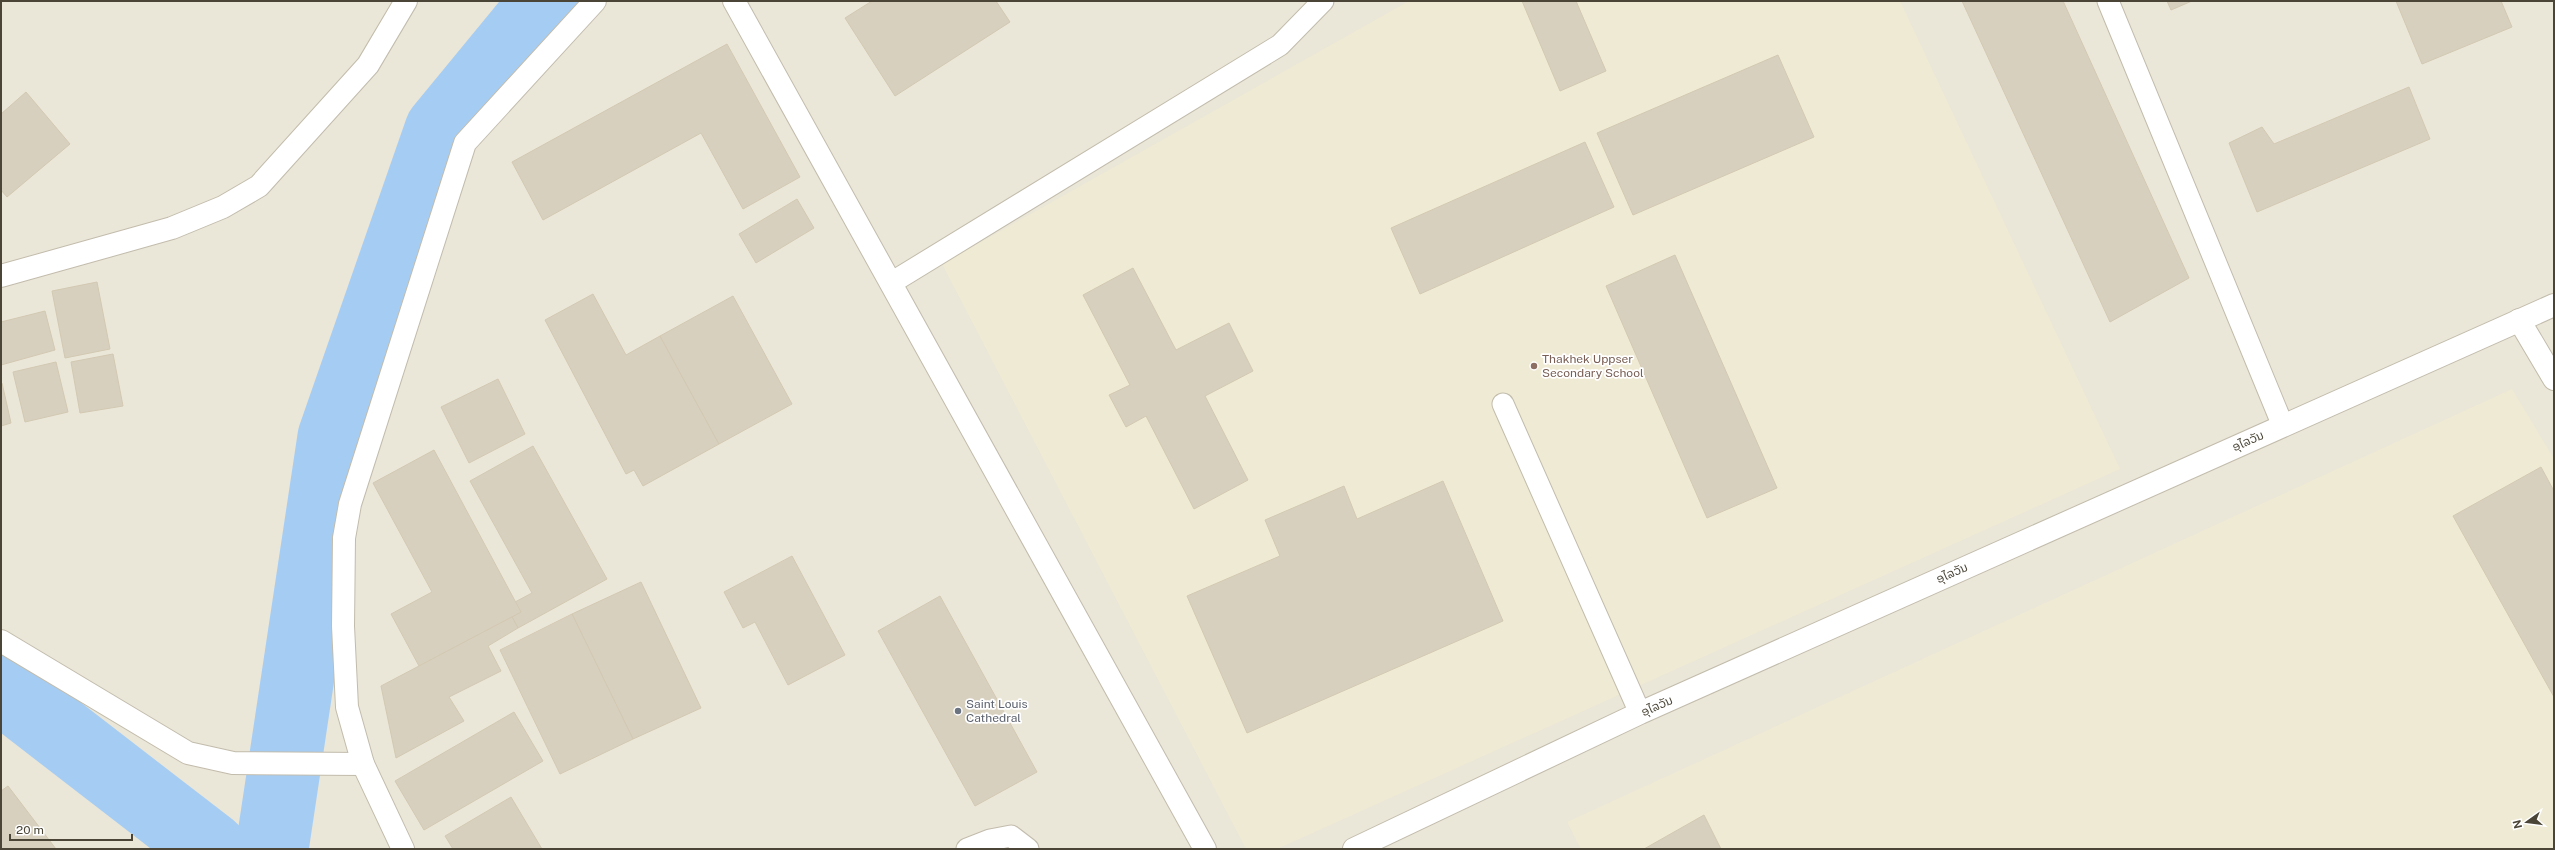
<svg xmlns="http://www.w3.org/2000/svg" width="2555" height="850" font-family="'Public Sans','Noto Sans Lao',sans-serif">
	<style>
		.residential { fill: #eae6d8 }
		.education { fill: #efead3 }
		.lines { fill: none; stroke-linecap: round; stroke-linejoin: round }
		.river { stroke: #a5cdf4; stroke-width: 73 }
		.building { fill: #d8d0bf; stroke: #d3c9b2 }
		.service-casing { stroke: #c2bcac; stroke-width: 23 }
		.minor-casing { stroke: #c2bcac; stroke-width: 24 }
		.tertiary-casing { stroke: #c2bcac; stroke-width: 24 }
		.service { stroke: #fff; stroke-width: 21 }
		.minor { stroke: #fff; stroke-width: 22 }
		.tertiary { stroke: #fff; stroke-width: 22 }
		.education-dot { fill: #8d6e63; stroke: #fff; stroke-width: 1.5 }
		.worship-dot { fill: #6b7280; stroke: #fff; stroke-width: 1.5 }
		.labels { text-anchor: middle; stroke-width: 3.5; stroke-linejoin: round; paint-order: stroke }
		.education-label { font-size: 12px; fill: #785e54; stroke: #fff; text-anchor: start }
		.street-label { font-size: 12px; fill: #4a4537; stroke: #fff }
		.worship-label { font-size: 12px; fill: #5b616d; stroke: #fff; text-anchor: start }
	</style>
	<rect width="100%" height="100%" fill="#f6f3ea"/>
	<rect class="residential" x="1" y="1" width="2553" height="848"/>
	<g class="education">
		<path d="M1409,1H1900L2120,469L1277,849H1246L942,264Z"/>
		<path d="M2512,389L2554,459V849H1581L1567,822Z"/>
	</g>
	<g class="lines">
		<g class="river">
			<path d="M1,687L211,849"/>
			<path d="M272,849L334,437L441,130L547,1"/>
		</g>
	</g>
	<g class="building">
		<path d="M872,1H996L1010,22L895,96L845,18Z"/>
		<path d="M1522,1H1576L1606,71L1560,91Z"/>
		<path d="M1962,1H2063L2189,278L2110,322Z"/>
		<path d="M2167,1H2192L2171,10Z"/>
		<path d="M2396,1H2501L2512,27L2422,64Z"/>
		<path d="M727,44L800,177L743,209L701,133L543,220L512,162Z"/>
		<path d="M1778,55L1814,137L1633,215L1597,133Z"/>
		<path d="M2409,87L2430,139L2257,212L2229,143L2262,127L2274,144Z"/>
		<path d="M26,92L70,144L7,197L1,190V114Z"/>
		<path d="M1585,142L1614,207L1420,294L1391,228Z"/>
		<path d="M797,199L814,228L756,263L739,234Z"/>
		<path d="M1675,255L1777,488L1707,518L1606,286Z"/>
		<path d="M1133,268L1176,350L1229,323L1253,371L1205,396L1248,480L1194,509L1146,416L1126,427L1109,395L1130,385L1083,295Z"/>
		<path d="M97,282L110,349L65,358L52,291Z"/>
		<path d="M593,294L626,355L660,336L719,444L643,486L634,470L626,474L545,320Z"/>
		<path d="M733,296L792,404L719,444L660,336Z"/>
		<path d="M45,311L55,350L1,365V322Z"/>
		<path d="M113,354L123,406L80,413L71,362Z"/>
		<path d="M56,362L68,412L25,422L13,372Z"/>
		<path d="M498,379L525,434L469,463L441,407Z"/>
		<path d="M2,383L11,423L1,426V384Z"/>
		<path d="M533,446L607,579L518,628L512,617L521,612L515,602L532,593L470,481Z"/>
		<path d="M434,450L521,612L419,666L391,614L432,592L373,483Z"/>
		<path d="M2541,467L2554,491V697L2453,516Z"/>
		<path d="M1443,481L1503,621L1247,733L1187,596L1280,556L1265,520L1344,486L1357,519Z"/>
		<path d="M792,556L845,655L788,685L755,622L743,628L724,592Z"/>
		<path d="M641,582L701,708L633,739L572,614Z"/>
		<path d="M940,596L1037,772L975,806L878,631Z"/>
		<path d="M572,614L633,739L560,774L500,650Z"/>
		<path d="M512,617L518,628L488,646L501,671L449,697L464,721L396,758L381,686Z"/>
		<path d="M514,712L543,761L424,830L395,781Z"/>
		<path d="M8,786L56,849H1V791Z"/>
		<path d="M511,797L542,849H453L445,836Z"/>
		<path d="M1704,815L1721,849H1644Z"/>
	</g>
	<g class="lines">
		<g class="service-casing">
			<g id="service">
				<path d="M2108,1L2283,426"/>
				<path d="M891,283L1280,45L1323,1"/>
				<path d="M1503,404L1640,713"/>
				<path d="M967,849L990,840L1011,836L1028,849"/>
			</g>
		</g>
		<g class="minor-casing">
			<g id="minor">
				<path d="M734,1L1205,849"/>
				<path d="M1,276L172,228L223,207L259,186L368,65L406,1"/>
				<path d="M2519,320L2554,379"/>
				<path d="M1,641L188,753L233,763L363,764"/>
				<path d="M403,849L363,764L347,707L343,626L344,538L350,504L465,143L595,1"/>
			</g>
		</g>
		<g class="tertiary-casing">
			<path id="tertiary" d="M1354,849L1640,713L2554,305"/>
		</g>
		<use href="#service" class="service"/>
		<use href="#minor" class="minor"/>
		<use href="#tertiary" class="tertiary"/>
	</g>
	<circle class="education-dot" cx="1534" cy="366" r="4"/>
	<circle class="worship-dot" cx="958" cy="711" r="4"/>
	<g class="labels">
		<g class="education-label">
			<text x="1542" y="363">Thakhek Uppser<tspan x="1542" dy="14">Secondary School</tspan></text>
		</g>
		<g class="street-label">
			<text transform="translate(2248 441) rotate(-24)" y="4">ອຸໄລວັນ</text>
			<text transform="translate(1952 573) rotate(-24)" y="4">ອຸໄລວັນ</text>
			<text transform="translate(1657 706) rotate(-24)" y="4">ອຸໄລວັນ</text>
		</g>
		<g class="worship-label">
			<text x="966" y="708">Saint Louis<tspan x="966" dy="14">Cathedral</tspan></text>
		</g>
	</g>
	<rect width="2555" height="850" fill="none" stroke="#4a4537" stroke-width="4"/>
	<g transform="translate(2527 822) rotate(256)" stroke="#ffffff" stroke-width="3" paint-order="stroke">
	<path d="M0-3L7 15L0 10L-7 15Z" fill="#4a4537"/>
	<text y="-6" font-size="11" font-weight="bold" text-anchor="middle" fill="#4a4537">N</text>
	</g>
	<path d="M10 834v6h122v-6" fill="none" stroke="#4a4537" stroke-width="2"/>
	<text x="16" y="834" font-size="12" fill="#4a4537" stroke="#ffffff" stroke-width="3" paint-order="stroke">20 m</text>
</svg>
